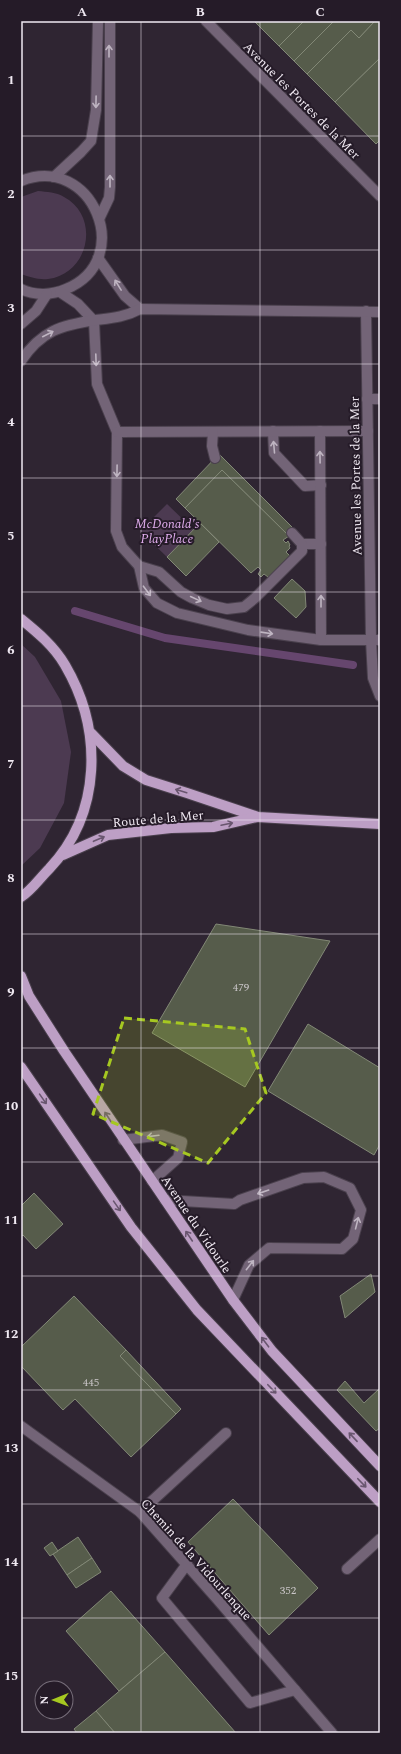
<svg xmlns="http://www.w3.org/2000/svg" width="401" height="1754" font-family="Spectral,serif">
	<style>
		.green { fill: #4c3a51 }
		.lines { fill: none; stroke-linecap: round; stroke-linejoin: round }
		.stream { stroke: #66466e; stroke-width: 8 }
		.building { fill: #565c4b; stroke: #828876 }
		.lane-casing { stroke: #4a404d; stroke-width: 12 }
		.street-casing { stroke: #4a404d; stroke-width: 12 }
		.primary-casing { stroke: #4a404d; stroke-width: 12 }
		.lane { stroke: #736477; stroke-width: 10 }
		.street { stroke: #736477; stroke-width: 10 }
		.primary { stroke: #bd9fc5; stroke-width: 10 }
		.oneway { stroke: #beb4c1 }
		.oneway2 { stroke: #69566f }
		.marked { fill: #a6c821; fill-opacity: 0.2; stroke: #a6c821; stroke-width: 3; stroke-dasharray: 8 5; stroke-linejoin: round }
		.grid { fill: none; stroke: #f0e9f2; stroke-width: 1; stroke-opacity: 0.55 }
		.labels { text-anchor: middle; stroke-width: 4; stroke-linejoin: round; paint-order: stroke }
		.number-label { font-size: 11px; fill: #cac6c8 }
		.street-label { font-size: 13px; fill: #f0e9f2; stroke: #251b28 }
		.park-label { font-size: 13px; font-style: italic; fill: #e0aded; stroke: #251b28 }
		.neatline { fill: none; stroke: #f0e9f2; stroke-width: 1.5 }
		.grid-label { font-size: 13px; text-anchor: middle; font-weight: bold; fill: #f0e9f2 }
	</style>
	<rect width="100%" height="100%" fill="#2f2532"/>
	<g class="green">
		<path d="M38,191C47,192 56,192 64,197C101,217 89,274 48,279C38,280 30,277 21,274V197Z"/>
		<path d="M167,504L194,530L167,557L140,531Z"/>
		<path d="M21,644L35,657L61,701L71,752L64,803L40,848L21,866Z"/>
	</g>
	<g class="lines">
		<path class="stream" d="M75,611L165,638L353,665"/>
	</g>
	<g class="building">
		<path d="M254,21H304L279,46Z"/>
		<path d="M304,21H334L294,61L279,46Z"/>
		<path d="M334,21H375L359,38L351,30L307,74L294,61Z"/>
		<path d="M375,21H380V58L335,102L307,74L351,30L359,38Z"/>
		<path d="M380,58V140L376,144L335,102Z"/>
		<path d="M219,454L295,530L289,536L222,470L185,508L176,499Z"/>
		<path d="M222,470L289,536L283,540L286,543L288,541L290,545L289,546L290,548L286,552L291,557L287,562L285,561L268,577L264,574L261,577L258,574L261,570L258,567L251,573L185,508Z"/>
		<path d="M200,523L219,542L186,576L167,557Z"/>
		<path d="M292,579L305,591L306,607L296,618L274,598Z"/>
		<path d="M216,924L330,941L245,1087L152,1033Z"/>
		<path d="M308,1024L380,1068V1144L374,1155L268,1091Z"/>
		<path d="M34,1193L63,1224L36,1249L23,1235L21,1237V1206Z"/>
		<path d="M371,1274L375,1292L345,1318L340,1296Z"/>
		<path d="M74,1296L126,1350L120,1356L176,1414L131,1457L75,1399L63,1410L21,1366V1347Z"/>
		<path d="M126,1350L181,1409L176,1414L120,1356Z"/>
		<path d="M345,1381L364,1403L380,1388V1428L376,1431L337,1390Z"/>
		<path d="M233,1499L318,1588L269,1635L188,1542Z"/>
		<path d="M78,1537L92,1558L67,1575L53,1554Z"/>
		<path d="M52,1542L58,1551L50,1556L44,1548Z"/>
		<path d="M92,1558L101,1572L76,1588L67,1575Z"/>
		<path d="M111,1591L165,1652L119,1691L66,1631Z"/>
		<path d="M165,1652L236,1733H115L96,1711Z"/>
		<path d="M96,1711L115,1733H77L74,1729Z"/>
	</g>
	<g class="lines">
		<g class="lane-casing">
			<g id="lane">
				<path d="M94,321L97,384L117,432L116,531L122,547L139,566L144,588L157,603L177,613L248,630L321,640H371"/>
				<path d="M367,399H380"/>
				<path d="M273,431L274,453L305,486L321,485"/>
				<path d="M320,431L321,640"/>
				<path d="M117,432L368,431"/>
				<path d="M213,432L212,446L215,458"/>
				<path d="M292,533L302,544H321"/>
				<path d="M139,566L159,572L181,592L192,598L209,605L227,609L244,607L255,598L302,551V544"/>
				<path d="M123,1140L162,1135L182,1142L178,1158L152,1181"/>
				<path d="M165,1200L234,1204L240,1200L303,1178L324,1177L350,1188L361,1210L353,1239L342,1249L269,1248L249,1265L233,1300"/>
				<path d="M140,1512L226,1433"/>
				<path d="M187,1564L162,1598L250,1703L295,1690"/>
				<path d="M347,1569L380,1539"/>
			</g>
		</g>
		<g class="street-casing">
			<g id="street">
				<path d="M206,21L380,196"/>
				<path d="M54,177L81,152L91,141L96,110L98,21"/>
				<path d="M21,181C92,152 137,260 66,289C52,295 35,296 21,289"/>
				<path d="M100,217L109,198L110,187V21"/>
				<path d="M98,258L125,296L140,309"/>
				<path d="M60,292L78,304L94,321"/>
				<path d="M366,311L371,640H380"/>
				<path d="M21,324L36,311L47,294"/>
				<path d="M21,361C41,331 61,325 96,320C112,318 125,317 140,309L380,312"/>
				<path d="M371,640L373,678L380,696"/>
				<path d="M21,1426L140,1512L217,1599L332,1733"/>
			</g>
		</g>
		<g class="primary-casing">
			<g id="primary">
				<path d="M21,619C37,632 54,646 65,665C103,730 102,813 49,869C40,878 31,891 21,897"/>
				<path d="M91,733L123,766L146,780L187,793L258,817L380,824"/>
				<path d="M63,855L108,835L171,828L213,827L257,817"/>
				<path d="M21,976L29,996L64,1051L233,1300L272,1351L380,1466"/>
				<path d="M21,1067L131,1227L197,1310L380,1502"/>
			</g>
		</g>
		<use href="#lane" class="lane"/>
		<use href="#street" class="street"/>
		<use href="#primary" class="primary"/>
	</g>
	<defs><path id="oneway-shaft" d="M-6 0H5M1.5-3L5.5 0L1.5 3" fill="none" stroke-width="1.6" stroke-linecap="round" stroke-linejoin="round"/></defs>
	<g class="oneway">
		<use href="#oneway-shaft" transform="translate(109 51) rotate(-90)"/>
		<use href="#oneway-shaft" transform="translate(96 102) rotate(91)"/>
		<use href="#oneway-shaft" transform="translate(110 181) rotate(-90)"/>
		<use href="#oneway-shaft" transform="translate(118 285) rotate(-122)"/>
		<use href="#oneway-shaft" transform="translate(48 334) rotate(-27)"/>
		<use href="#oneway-shaft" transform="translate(96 360) rotate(88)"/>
		<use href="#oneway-shaft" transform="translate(274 447) rotate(-95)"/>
		<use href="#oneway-shaft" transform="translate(320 457) rotate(-91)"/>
		<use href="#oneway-shaft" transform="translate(117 471) rotate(91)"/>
		<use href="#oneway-shaft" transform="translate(147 591) rotate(53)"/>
		<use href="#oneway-shaft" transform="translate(196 599) rotate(25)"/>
		<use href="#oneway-shaft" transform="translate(321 601) rotate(-90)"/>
		<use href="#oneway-shaft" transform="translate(267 633) rotate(8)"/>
		<use href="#oneway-shaft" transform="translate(153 1136) rotate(173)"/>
		<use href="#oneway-shaft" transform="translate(263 1192) rotate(161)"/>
		<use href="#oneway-shaft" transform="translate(357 1223) rotate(-76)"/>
		<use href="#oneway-shaft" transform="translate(250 1265) rotate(-52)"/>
	</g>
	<g class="oneway2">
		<use href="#oneway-shaft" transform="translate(181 791) rotate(-163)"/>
		<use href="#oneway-shaft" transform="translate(227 824) rotate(-12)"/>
		<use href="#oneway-shaft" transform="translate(99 839) rotate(-23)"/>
		<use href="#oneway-shaft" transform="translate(43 1099) rotate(55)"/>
		<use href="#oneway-shaft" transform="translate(108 1117) rotate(-123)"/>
		<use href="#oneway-shaft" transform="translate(117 1206) rotate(55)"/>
		<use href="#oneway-shaft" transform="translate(189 1236) rotate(-124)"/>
		<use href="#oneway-shaft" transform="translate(265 1342) rotate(-127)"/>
		<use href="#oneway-shaft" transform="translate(272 1389) rotate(46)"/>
		<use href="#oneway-shaft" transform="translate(353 1437) rotate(-133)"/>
		<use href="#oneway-shaft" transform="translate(362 1483) rotate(46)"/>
	</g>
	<path class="marked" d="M124,1018L245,1029L266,1093L208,1163L93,1114Z"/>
	<path class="grid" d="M141,21V1733M260,21V1733M21,136H380M21,250H380M21,364H380M21,478H380M21,592H380M21,706H380M21,820H380M21,934H380M21,1048H380M21,1162H380M21,1276H380M21,1390H380M21,1504H380M21,1618H380"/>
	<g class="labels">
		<g class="number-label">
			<text x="241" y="991">479</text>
			<text x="91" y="1386">445</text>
			<text x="288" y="1594">352</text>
		</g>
		<g class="street-label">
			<text transform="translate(302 100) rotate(45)" y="5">Avenue les Portes de la Mer</text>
			<text transform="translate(355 476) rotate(-91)" y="5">Avenue les Portes de la Mer</text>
			<text transform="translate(158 818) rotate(-5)" y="5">Route de la Mer</text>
			<text transform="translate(197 1224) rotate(56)" y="5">Avenue du Vidourle</text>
			<text transform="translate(197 1559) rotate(48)" y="5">Chemin de la Vidourlenque</text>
		</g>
		<g class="park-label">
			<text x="167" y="528">McDonald's<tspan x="167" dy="15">PlayPlace</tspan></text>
		</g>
	</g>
	<rect width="401" height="1754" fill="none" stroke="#251b28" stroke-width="44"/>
	<g transform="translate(54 1700) rotate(269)"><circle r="19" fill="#251b28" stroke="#766d79"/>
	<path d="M0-3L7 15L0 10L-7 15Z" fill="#a6c821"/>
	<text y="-6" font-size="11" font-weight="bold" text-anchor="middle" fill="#f0e9f2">N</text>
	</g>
	<rect x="22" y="22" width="357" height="1710" class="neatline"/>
	<g class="grid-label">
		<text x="82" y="16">A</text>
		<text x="200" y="16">B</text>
		<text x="320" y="16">C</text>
		<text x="11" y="84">1</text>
		<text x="11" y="198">2</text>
		<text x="11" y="312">3</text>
		<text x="11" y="426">4</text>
		<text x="11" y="540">5</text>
		<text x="11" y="654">6</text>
		<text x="11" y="768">7</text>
		<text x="11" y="882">8</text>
		<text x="11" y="996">9</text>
		<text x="11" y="1110">10</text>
		<text x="11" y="1224">11</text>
		<text x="11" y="1338">12</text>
		<text x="11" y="1452">13</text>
		<text x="11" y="1566">14</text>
		<text x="11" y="1680">15</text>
	</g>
</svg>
